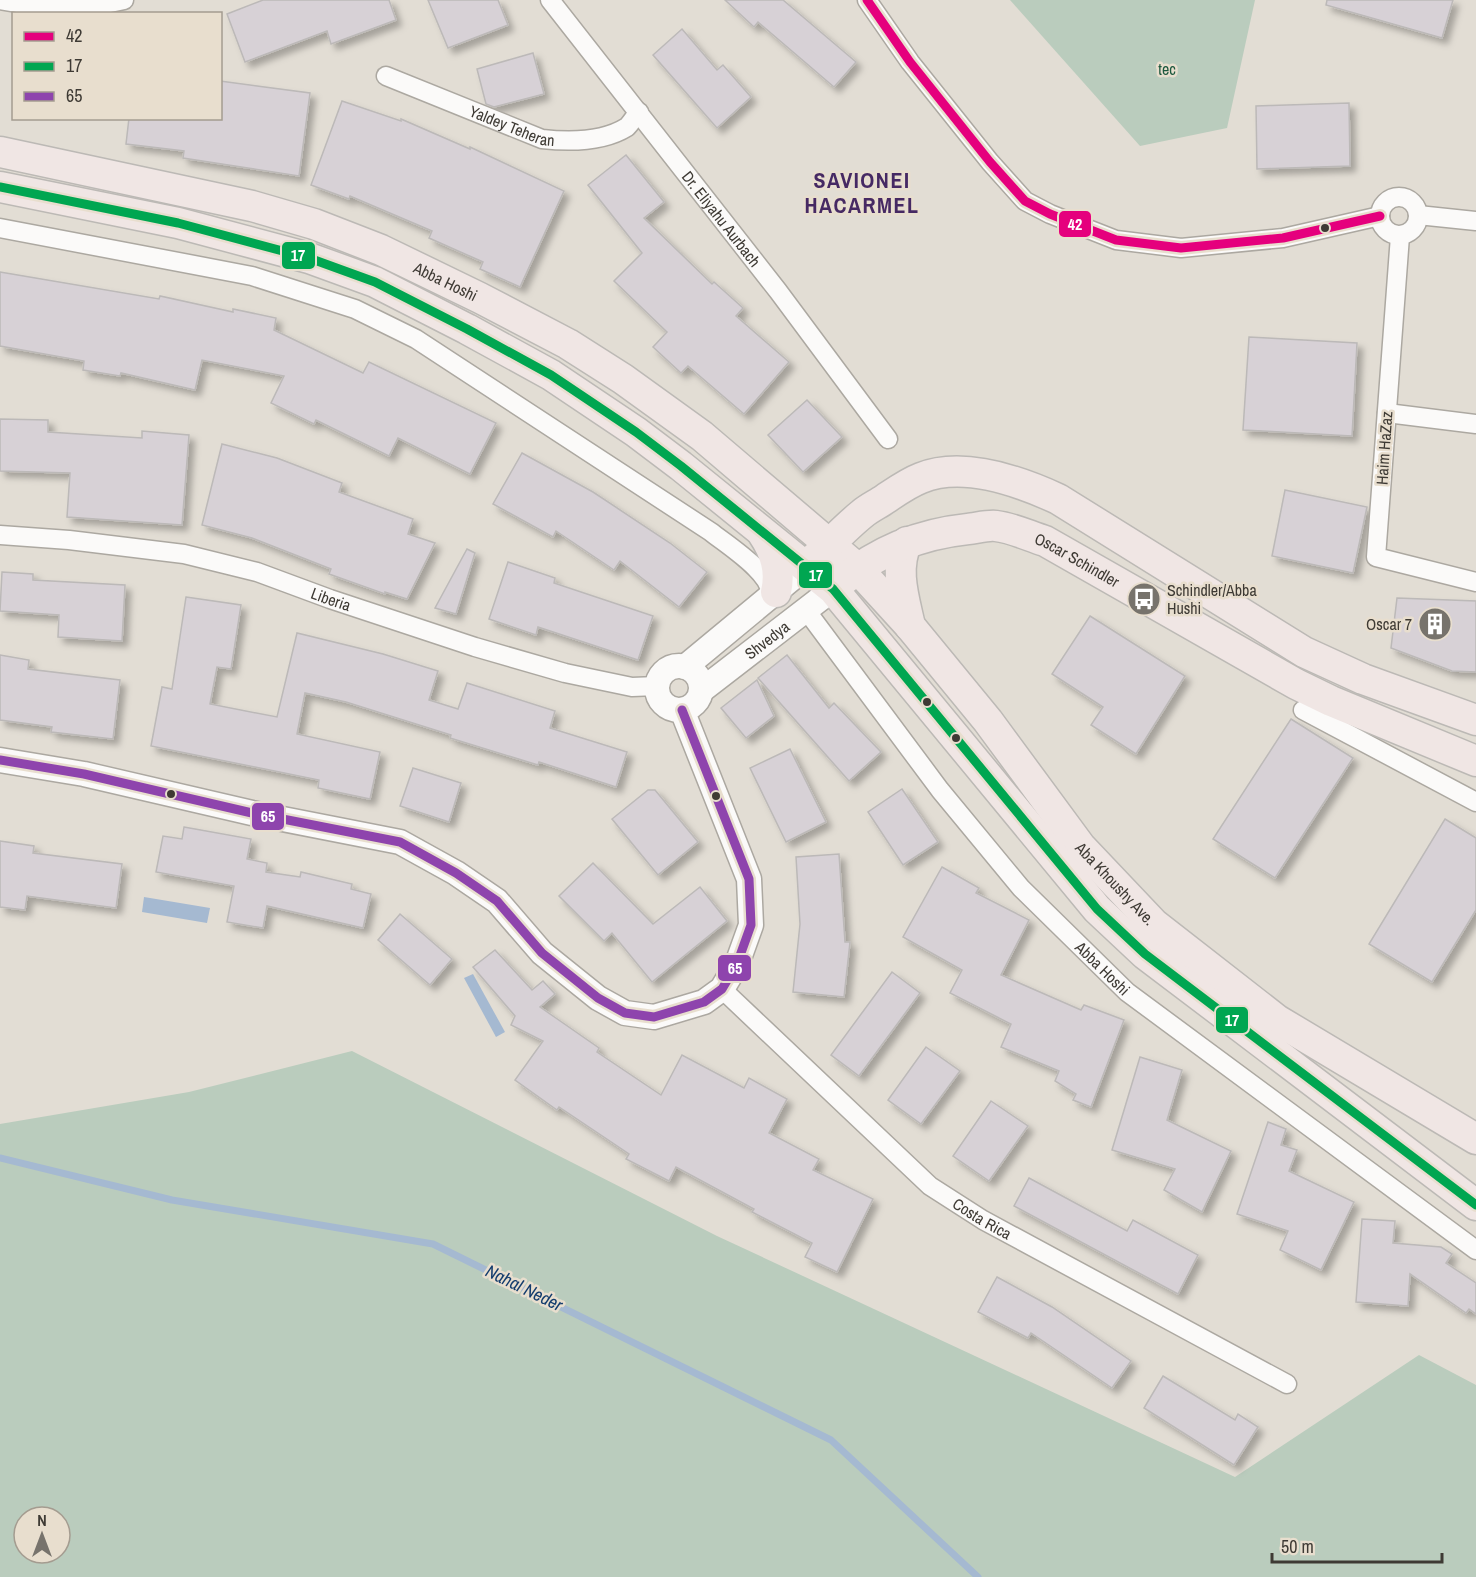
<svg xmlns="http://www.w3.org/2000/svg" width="1476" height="1577" font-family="'Archivo Narrow',sans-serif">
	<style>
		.green { fill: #baccbd; fill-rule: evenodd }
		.water { fill: #a5b9d1 }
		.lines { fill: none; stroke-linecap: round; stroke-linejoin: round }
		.stream { stroke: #a5b9d1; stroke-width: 7 }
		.building { fill: #d7d1d6; stroke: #bcb9b8; stroke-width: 1.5; filter: url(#shadow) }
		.minor-casing { stroke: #aca8a1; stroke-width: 21 }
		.tertiary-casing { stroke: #aca8a1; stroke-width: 27 }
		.primary-casing { stroke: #bcb9b5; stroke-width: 33 }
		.minor { stroke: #fbfaf9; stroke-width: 18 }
		.tertiary { stroke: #fbfaf9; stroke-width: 24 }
		.primary { stroke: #f0e6e4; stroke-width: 30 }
		.bus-1-casing { stroke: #e8dece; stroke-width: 14 }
		.bus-2-casing { stroke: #e8dece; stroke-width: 14 }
		.bus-3-casing { stroke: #e8dece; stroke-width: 14 }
		.bus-1 { stroke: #e5007d; stroke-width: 9 }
		.bus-2 { stroke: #00a651; stroke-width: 9 }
		.bus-3 { stroke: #8e44ad; stroke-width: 9 }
		.bus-dot { fill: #3e3a34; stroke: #e8dece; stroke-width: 2 }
		.labels { text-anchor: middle; stroke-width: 5; stroke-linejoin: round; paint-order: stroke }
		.park-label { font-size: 16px; fill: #1c583d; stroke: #e8dece }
		.street-label { font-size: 16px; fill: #3e3a34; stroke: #e8dece }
		.poi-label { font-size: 16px; fill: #3e3a34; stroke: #e8dece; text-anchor: start }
		.water-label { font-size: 18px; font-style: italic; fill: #133c6d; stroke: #e8dece }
		.district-label { font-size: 22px; font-weight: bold; letter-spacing: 1.5px; fill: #462963; stroke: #e8dece }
		.line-badge { stroke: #e8dece; stroke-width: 2 }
		.badge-label { font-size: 16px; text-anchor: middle; font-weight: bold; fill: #fff }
	</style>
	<defs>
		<filter id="shadow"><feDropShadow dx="5.5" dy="5.5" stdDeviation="3" flood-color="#0004"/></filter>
	</defs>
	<rect width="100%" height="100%" fill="#e2ddd4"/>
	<g class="green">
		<path d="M1010,0H1255L1227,128L1140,146Z"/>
		<path d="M352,1051L717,1236L1235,1477L1419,1355L1476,1385V1577H0V1124L189,1092ZM24,1517H60V1553H24Z"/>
	</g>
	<g class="water">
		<path d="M144,897L210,908L207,923L142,912Z"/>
		<path d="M473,974L505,1032L496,1037L464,978Z"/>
	</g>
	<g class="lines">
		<path class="stream" d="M0,1158L172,1200L433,1244L831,1440L978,1577"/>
	</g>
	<g class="building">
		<path d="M263,0H389L396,20L331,44L327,31L245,62L227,14Z"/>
		<path d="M428,0H498L508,25L448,48Z"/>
		<path d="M725,0H783L856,62L834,87L758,22L754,27Z"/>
		<path d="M1327,0H1453L1442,38L1326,5Z"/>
		<path d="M682,29L717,70L723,65L751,97L717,128L653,55Z"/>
		<path d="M533,53L544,94L494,107L486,104L477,69Z"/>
		<path d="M220,81L310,93L299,176L183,158L184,151L126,144L129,118H220Z"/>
		<path d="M342,101L401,121V119L470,149V147L564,191L520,287L480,269L483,262L429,238L432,231L350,196L349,199L311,185Z"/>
		<path d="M1349,103L1350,166L1257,169L1256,106Z"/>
		<path d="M626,155L664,202L644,218L712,284L714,282L743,308L736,316L789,362L744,414L688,366L681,373L653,347L667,332L614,281L642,253L588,185Z"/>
		<path d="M0,272L159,299L160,296L233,312V309L276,318L274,330L363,373L369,362L496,423L470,474L398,438L389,456L316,420L314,424L271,403L284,376L202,360L195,390L121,373L120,376L83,370L84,361L0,346Z"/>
		<path d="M1249,337L1357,343L1352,436L1243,430Z"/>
		<path d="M807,400L842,437L803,472L768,435Z"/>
		<path d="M0,419L48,420V432L142,438V431L189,435L182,525L67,517L70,473L0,471Z"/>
		<path d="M222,444L277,458L342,483L339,492L413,519L408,534L435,543L407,599L385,592V594L329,574L331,569L252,538L202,525Z"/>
		<path d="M522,453L593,492L670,543L707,572L679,607L620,561L614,570L556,531L553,537L493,504Z"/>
		<path d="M1285,490L1367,507L1353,573L1272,556Z"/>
		<path d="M467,549L475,553L456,614L435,608Z"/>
		<path d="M508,562L555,578L554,583L653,616L638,660L538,627L536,635L489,619Z"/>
		<path d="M2,572L33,574V580L125,585L122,641L58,637L59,615L0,611Z"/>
		<path d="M186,597L241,605L231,669L217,667L210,704L277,717L297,633L383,654L438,671L429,700L458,709L467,683L555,711L550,728L627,752L616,787L539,762L538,765L450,738L451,735L346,702L305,693L297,734L380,752L370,799L318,788L319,780L151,746L162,687L172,689Z"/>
		<path d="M1397,598L1476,601V672L1452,671L1391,648Z"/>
		<path d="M1090,616L1185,676L1136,754L1091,725L1103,707L1052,674Z"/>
		<path d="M0,655L29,660L28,669L120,680L113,739L51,732L52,727L0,720Z"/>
		<path d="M787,655L829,708L834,703L881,752L849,781L758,678Z"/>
		<path d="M757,680L774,716L746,738L721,708Z"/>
		<path d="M1291,719L1353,758L1275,878L1213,839Z"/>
		<path d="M790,749L826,822L786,842L750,768Z"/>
		<path d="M413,768L461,783L449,822L400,806Z"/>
		<path d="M902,789L938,842L903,865L868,812Z"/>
		<path d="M648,790H655L698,842L658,875L612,819Z"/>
		<path d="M1445,819L1476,838V910L1432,982L1369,944Z"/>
		<path d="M184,827L251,839L247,859L267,863L266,872L300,877L301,872L352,884L351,889L371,894L363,928L267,906L263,928L227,922L234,886L156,872L163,836L182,839Z"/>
		<path d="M0,841L34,846L33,853L122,864L116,908L27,896L25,910L0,907Z"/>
		<path d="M839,854L845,942H850L844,997L793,992L800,924L796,857Z"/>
		<path d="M593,863L653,924L700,887L727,921L652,982L612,933L604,941L559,896Z"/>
		<path d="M942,867L979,888L976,893L1029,920L1001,975L1081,1010L1084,1005L1124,1020L1091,1107L1073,1100L1076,1094L1055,1081L1059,1071L1001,1047L1011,1024L950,993L962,970L903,937Z"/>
		<path d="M400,914L452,959L430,985L378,940Z"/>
		<path d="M495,950L532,990L543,981L555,994L540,1007L599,1048L597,1052L661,1095L682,1055L744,1088L749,1078L787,1099L769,1133L819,1159L813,1170L873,1199L837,1272L805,1257L812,1243L752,1212L754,1209L676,1167L669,1181L626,1159L629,1154L559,1107L557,1110L515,1080L543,1041L511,1025L515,1016L473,967Z"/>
		<path d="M892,972L920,993L859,1076L831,1055Z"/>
		<path d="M926,1047L960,1071L921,1124L888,1100Z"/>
		<path d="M1140,1057L1182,1070L1167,1120L1231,1151L1202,1212L1164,1190L1175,1169L1112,1150Z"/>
		<path d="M991,1101L1028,1126L989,1181L953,1156Z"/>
		<path d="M1268,1122L1286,1129L1281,1145L1297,1150L1289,1171L1354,1202L1321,1270L1280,1250L1288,1231L1237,1214Z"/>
		<path d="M1029,1178L1127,1231L1133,1220L1198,1255L1178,1294L1014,1206Z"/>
		<path d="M1362,1219L1395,1221L1393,1243L1441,1247L1452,1254L1446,1263L1476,1283V1314L1469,1309L1466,1313L1410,1274L1408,1306L1356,1302Z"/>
		<path d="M997,1277L1052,1307L1131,1361L1112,1388L1031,1333L1028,1338L978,1312Z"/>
		<path d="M1163,1376L1235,1420L1238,1414L1258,1427L1234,1465L1144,1408Z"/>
	</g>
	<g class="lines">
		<g class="minor-casing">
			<g id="minor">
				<path d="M0,0C41,8 83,10 124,0"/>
				<path id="s1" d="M550,0L778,291L888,439"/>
				<path d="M867,0L910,62L990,162L1025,201L1050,214L1116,240L1181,248L1283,238L1380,216"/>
				<path id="s2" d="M386,76L542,139C569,142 603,142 627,127C631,123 635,116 639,112"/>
				<circle cx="1399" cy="216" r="19"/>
				<path d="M1418,215L1476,221"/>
				<path d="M0,228L252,276L355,309L416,339L711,532C727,545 774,574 770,596"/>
				<path d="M1400,236L1376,557L1476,582"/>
				<path d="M1387,413L1476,424"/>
				<path id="s3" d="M0,535L69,540L184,554L257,572L330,599L475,647L565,673L632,687L657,686"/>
				<path id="s4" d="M806,610L940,790L1021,888L1127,992L1476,1250"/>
				<path d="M1303,710L1476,802"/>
				<path id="s5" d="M722,989L930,1186L983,1220L1287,1384"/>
			</g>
		</g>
		<g class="tertiary-casing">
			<g id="tertiary">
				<circle cx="679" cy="688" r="22"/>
				<path d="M685,667L807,566"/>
				<path id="s6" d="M702,690L833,589"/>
				<path d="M0,760L84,774L252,813L400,842L456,873L497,901L542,953L598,998L625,1013L654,1017L704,1002L722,989L737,964L751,925L749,879L682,710"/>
			</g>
		</g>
		<g class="primary-casing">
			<g id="primary">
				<path id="s7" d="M0,152L252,206L314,224L381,250L480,298L568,344L623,379L702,436L857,568L910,626L988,721L1080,846L1154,924L1277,1020L1476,1139"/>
				<path d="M0,187L178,223L309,258L375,282L467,329L551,375L636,432L681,466L833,589L1097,909L1145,954L1476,1205"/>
				<path d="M763,534C775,552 781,570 776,592"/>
				<path d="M907,542C894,569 904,598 910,626"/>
				<path d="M815,558C831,543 846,527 862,514C869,508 878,504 885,499C897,491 908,483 921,478C963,461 1019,481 1058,499L1304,652L1363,679L1476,720"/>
				<path id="s8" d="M842,581C879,550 920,534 968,529C977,528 988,525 996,526C1013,528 1029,536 1045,541L1296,684L1331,701L1476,761"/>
			</g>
		</g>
		<use href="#minor" class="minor"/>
		<use href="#tertiary" class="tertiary"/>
		<use href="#primary" class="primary"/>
		<g class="bus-1-casing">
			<path id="bus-1" d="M867,0L910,62L990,162L1025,201L1050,214L1116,240L1181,248L1283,238L1380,216"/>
		</g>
		<g class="bus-2-casing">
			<path id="bus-2" d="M0,187L178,223L309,258L375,282L467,329L551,375L636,432L681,466L833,589L1097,909L1145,954L1476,1205"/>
		</g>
		<g class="bus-3-casing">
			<path id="bus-3" d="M0,760L84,774L252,813L400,842L456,873L497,901L542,953L598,998L625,1013L654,1017L704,1002L722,989L737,964L751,925L749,879L682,710"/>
		</g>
		<use href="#bus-1" class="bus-1"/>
		<use href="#bus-2" class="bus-2"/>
		<use href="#bus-3" class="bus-3"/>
	</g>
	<defs>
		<g id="bus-disc" transform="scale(1.725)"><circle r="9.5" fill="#77736c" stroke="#e8dece"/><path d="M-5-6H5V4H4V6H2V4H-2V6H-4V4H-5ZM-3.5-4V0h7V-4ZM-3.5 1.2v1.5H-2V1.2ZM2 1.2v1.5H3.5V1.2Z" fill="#fff"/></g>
		<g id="building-disc" transform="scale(1.725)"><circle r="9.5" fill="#77736c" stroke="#e8dece"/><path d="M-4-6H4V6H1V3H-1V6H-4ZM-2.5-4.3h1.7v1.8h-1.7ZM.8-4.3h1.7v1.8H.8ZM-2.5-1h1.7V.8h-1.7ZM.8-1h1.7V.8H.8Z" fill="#fff"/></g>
	</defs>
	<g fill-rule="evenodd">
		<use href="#bus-disc" x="1144" y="599"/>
		<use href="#building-disc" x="1435" y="624"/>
	</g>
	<g class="bus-dot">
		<circle cx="1325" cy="228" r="5"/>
		<circle cx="927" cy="702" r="5"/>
		<circle cx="956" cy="738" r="5"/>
		<circle cx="171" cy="794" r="5"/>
		<circle cx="716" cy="796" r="5"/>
	</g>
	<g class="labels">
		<g class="park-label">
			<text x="1167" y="75">tec</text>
		</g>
		<g class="street-label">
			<text dy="6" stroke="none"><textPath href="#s2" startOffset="136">Yaldey Teheran</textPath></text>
			<text dy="6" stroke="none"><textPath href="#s1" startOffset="278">Dr. Eliyahu Aurbach</textPath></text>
			<text dy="6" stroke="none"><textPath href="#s7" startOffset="466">Abba Hoshi</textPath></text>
			<text transform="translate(1384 448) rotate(-86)" y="6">Haim HaZaz</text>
			<text dy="6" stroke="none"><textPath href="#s8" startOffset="255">Oscar Schindler</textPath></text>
			<text dy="6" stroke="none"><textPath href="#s3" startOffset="339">Liberia</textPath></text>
			<text dy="6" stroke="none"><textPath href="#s6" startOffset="82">Shvedya</textPath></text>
			<text dy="6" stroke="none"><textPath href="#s7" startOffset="1378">Aba Khoushy Ave.</textPath></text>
			<text dy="6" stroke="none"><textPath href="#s4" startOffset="466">Abba Hoshi</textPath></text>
			<text dy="6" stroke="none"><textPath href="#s5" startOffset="348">Costa Rica</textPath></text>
		</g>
		<g class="poi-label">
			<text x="1167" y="596">Schindler/Abba<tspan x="1167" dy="18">Hushi</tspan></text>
			<text x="1412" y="630" text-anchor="end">Oscar 7</text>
		</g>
		<g class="water-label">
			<text transform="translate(524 1288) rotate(26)" y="6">Nahal Neder</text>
		</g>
		<g class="district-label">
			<text x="862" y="188">SAVIONEI<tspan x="862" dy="25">HACARMEL</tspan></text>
		</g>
	</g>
	<g class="line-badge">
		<rect x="1058" y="210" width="34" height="28" rx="6" fill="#e5007d"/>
		<rect x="281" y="241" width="35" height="29" rx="6" fill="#00a651"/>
		<rect x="798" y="561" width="35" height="28" rx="6" fill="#00a651"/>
		<rect x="251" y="802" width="34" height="29" rx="6" fill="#8e44ad"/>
		<rect x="717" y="954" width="35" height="28" rx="6" fill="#8e44ad"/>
		<rect x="1215" y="1006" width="34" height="28" rx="6" fill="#00a651"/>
	</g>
	<g class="badge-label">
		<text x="1075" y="230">42</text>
		<text x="298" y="261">17</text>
		<text x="816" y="581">17</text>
		<text x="268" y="822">65</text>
		<text x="735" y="974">65</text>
		<text x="1232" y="1026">17</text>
	</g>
	<rect x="12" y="12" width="210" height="108" fill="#e8dece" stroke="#a49c90" stroke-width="1.5"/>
	<rect x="24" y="32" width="30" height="9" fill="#e5007d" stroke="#a49c90" stroke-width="1.5"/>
	<text x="66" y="42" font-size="18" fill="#3e3a34">42</text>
	<rect x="24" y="62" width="30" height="9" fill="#00a651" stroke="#a49c90" stroke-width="1.5"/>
	<text x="66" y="72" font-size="18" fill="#3e3a34">17</text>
	<rect x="24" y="92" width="30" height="9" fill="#8e44ad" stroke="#a49c90" stroke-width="1.5"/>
	<text x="66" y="102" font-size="18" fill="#3e3a34">65</text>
	<g transform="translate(42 1535)"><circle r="28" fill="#e8dece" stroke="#a49c90" stroke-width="1.5"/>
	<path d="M0-4.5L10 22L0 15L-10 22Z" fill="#77736c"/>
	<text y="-9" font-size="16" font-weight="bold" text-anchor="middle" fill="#3e3a34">N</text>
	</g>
	<path d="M1272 1553v9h170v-9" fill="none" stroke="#3e3a34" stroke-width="3"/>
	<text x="1281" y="1553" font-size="18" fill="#3e3a34" stroke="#e8dece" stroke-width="4.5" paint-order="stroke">50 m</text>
</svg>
